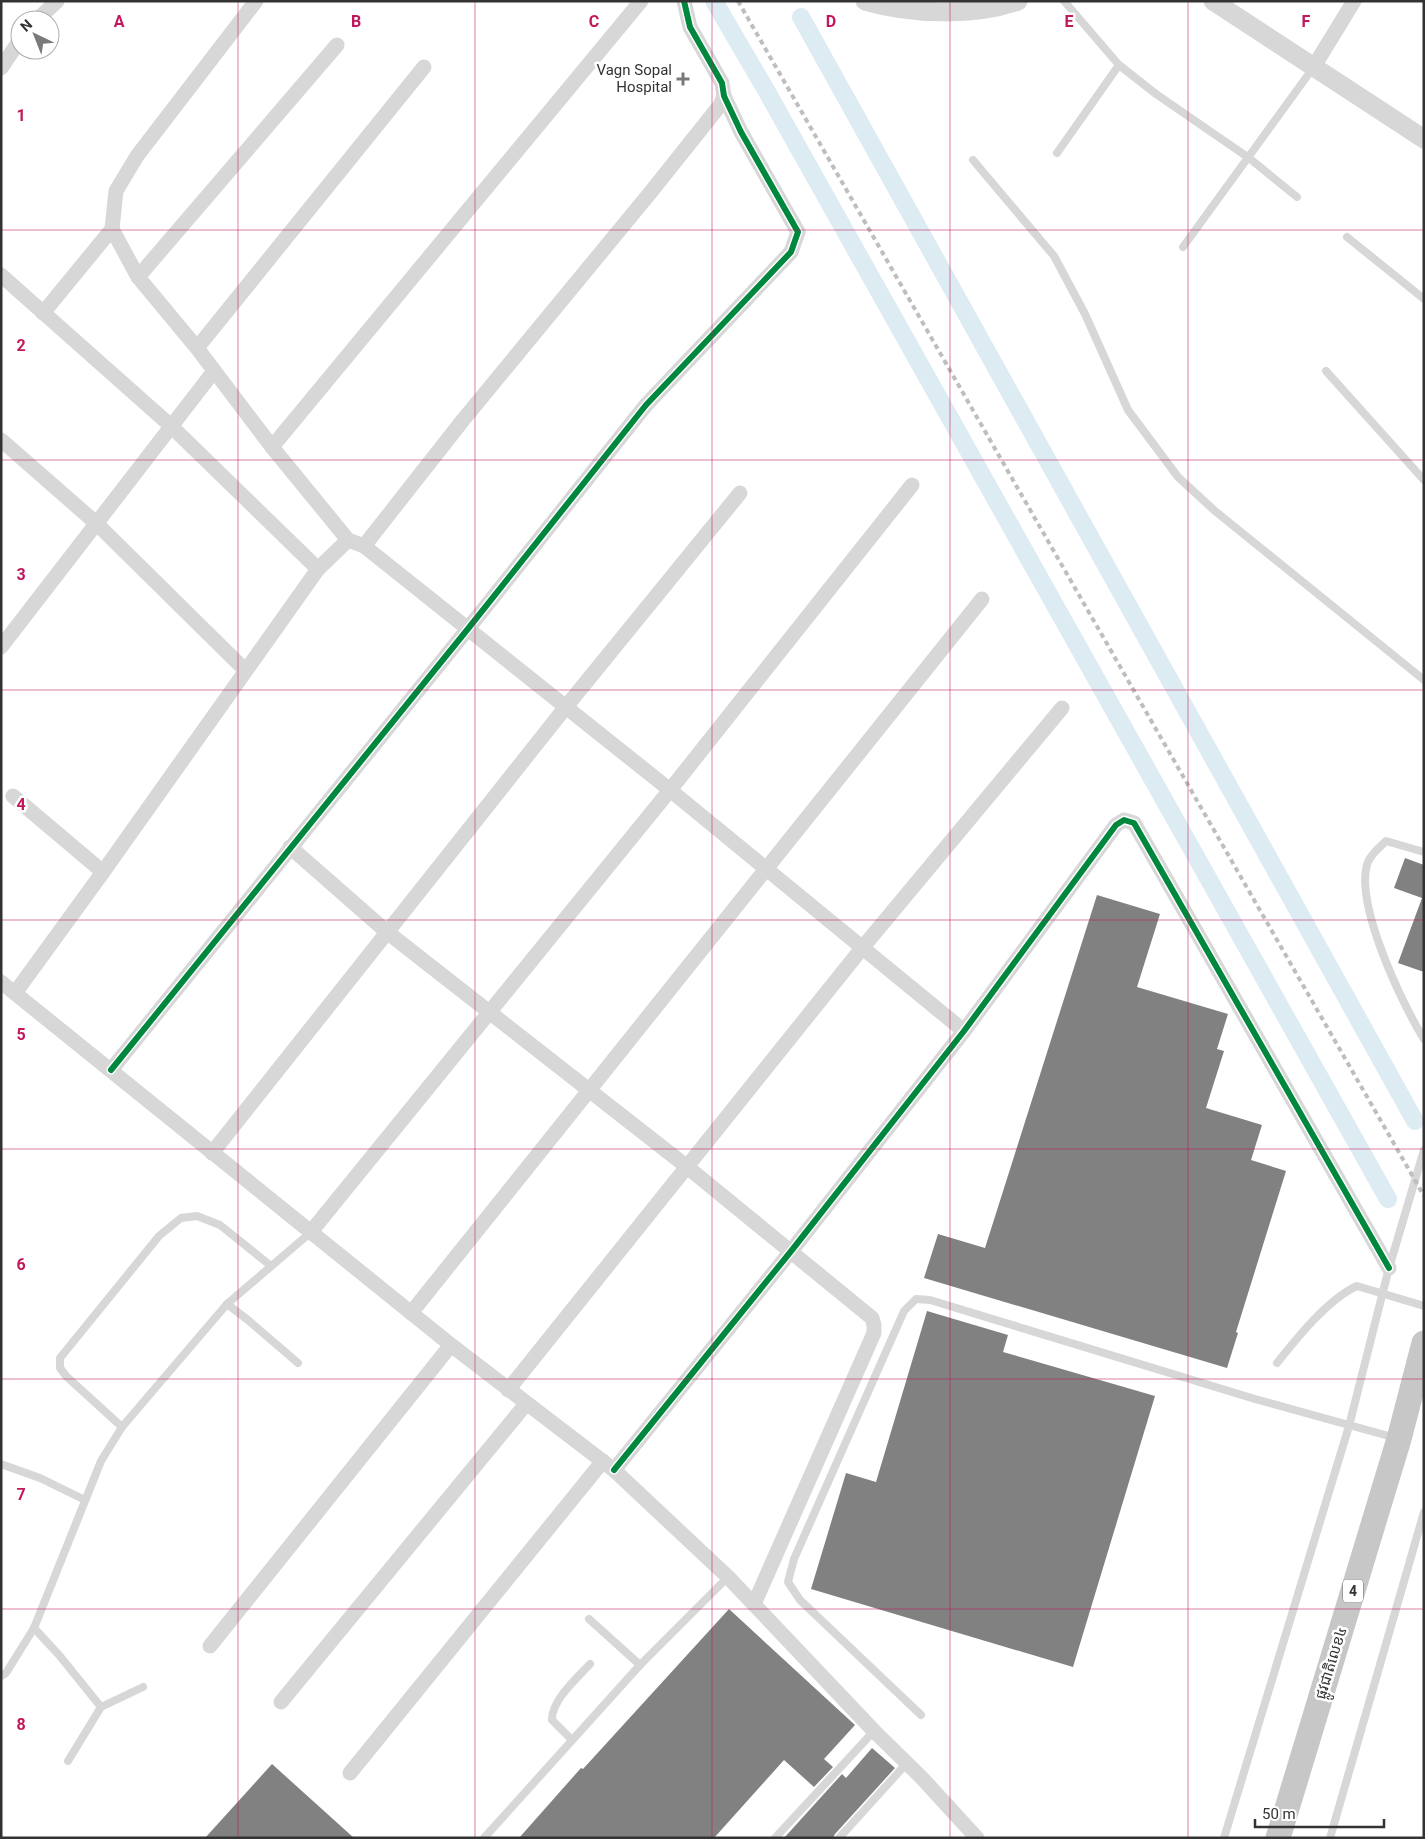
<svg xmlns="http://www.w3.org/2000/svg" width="1425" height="1839" font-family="Roboto,'Noto Sans Khmer',sans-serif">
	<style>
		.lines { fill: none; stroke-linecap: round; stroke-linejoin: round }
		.canal { stroke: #ddebf3; stroke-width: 18 }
		.building { fill: #818181 }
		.service { stroke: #d7d7d7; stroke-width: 8 }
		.minor { stroke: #d7d7d7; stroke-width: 15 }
		.tertiary { stroke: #d7d7d7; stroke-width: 19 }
		.trunk { stroke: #c7c7c7; stroke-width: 25 }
		.rail { stroke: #bebebe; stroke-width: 4; stroke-dasharray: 5 4; stroke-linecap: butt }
		.cycleway-casing { stroke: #fff; stroke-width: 9 }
		.cycleway { stroke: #00873e; stroke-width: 6 }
		.grid { fill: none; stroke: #c2185b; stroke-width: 1; stroke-opacity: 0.55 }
		.poi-dot { fill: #7a7a7a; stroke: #fff; stroke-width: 2 }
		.labels { text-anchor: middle; stroke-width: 5; stroke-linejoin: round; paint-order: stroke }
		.shield { fill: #fff; stroke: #707070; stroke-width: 1 }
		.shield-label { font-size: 14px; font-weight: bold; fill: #333 }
		.poi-label { font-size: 15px; fill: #333; stroke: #fff; text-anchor: end }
		.street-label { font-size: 15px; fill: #333; stroke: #fff }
		.grid-label { font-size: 16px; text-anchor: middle; font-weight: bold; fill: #c2185b; stroke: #fff; stroke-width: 5; stroke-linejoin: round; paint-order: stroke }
	</style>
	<rect width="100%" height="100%" fill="#fff"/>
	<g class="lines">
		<g class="canal">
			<path d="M714,1L766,90L1388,1199"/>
			<path d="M801,17L1415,1121"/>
		</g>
	</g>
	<g class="building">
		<path d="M1405,858L1424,865V972L1398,963L1422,898L1394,888Z"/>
		<path d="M1097,895L1160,914L1137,987L1228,1014L1217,1049L1224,1051L1206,1108L1262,1125L1251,1160L1286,1171L1236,1332L1238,1333L1227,1368L924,1278L938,1234L985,1248Z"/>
		<path d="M927,1311L1008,1335L1003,1352L1155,1396L1073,1667L811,1589L846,1473L876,1482Z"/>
		<path d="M729,1609L855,1725L824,1759L833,1767L814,1787L784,1760L714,1838H519L581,1768L583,1769Z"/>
		<path d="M872,1748L895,1768L835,1834L833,1838H784L842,1774L846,1778Z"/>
		<path d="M272,1764L354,1838H205Z"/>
	</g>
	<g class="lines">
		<g class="service">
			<path d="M1064,1L1119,65L1156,94L1249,158L1297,197"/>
			<path d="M1057,153L1119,65"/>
			<path d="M973,160L1054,256L1085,314L1128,410L1178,477L1215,511L1424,680"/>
			<path d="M1347,237L1424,299"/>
			<path d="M1183,247L1313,68"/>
			<path d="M1326,371L1424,480"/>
			<path d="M1424,852L1386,841C1380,847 1371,854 1368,862C1353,901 1402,1004 1424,1039"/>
			<path d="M227,1304L248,1320L298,1363"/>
			<path d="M1277,1363C1297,1338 1328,1299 1357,1286L1424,1306"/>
			<path d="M122,1427L66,1376L60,1368V1358L159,1236L181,1218L197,1216L220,1225L271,1266"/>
			<path d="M1,1464L40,1478L85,1500"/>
			<path d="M589,1619L640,1665"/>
			<path d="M34,1628L59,1655L101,1707"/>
			<path d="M1,1676L6,1673L34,1628L101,1461L122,1427L227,1304L310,1233"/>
			<path d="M921,1715L800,1600L788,1582L794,1559L904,1311L916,1299L930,1300L1255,1399L1396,1438"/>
			<path d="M572,1740L552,1720C551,1701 577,1678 590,1664"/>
			<path d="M68,1761L101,1707L143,1687"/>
			<path d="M484,1838L640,1665L728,1577"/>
			<path d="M775,1838L874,1731"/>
			<path d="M839,1838L907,1763"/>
			<path d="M1224,1838L1349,1426L1389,1268L1424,1150"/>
			<path d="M1330,1838L1424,1512"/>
		</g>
		<g class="minor">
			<path d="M37,20L57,1"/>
			<path d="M1,68L20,40"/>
			<path d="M1313,68L1354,1"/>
			<path d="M112,229L138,277L197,348L272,447L348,540L364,546L670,790L964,1031"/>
			<path d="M1,275L171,426L318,569"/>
			<path d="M138,277L337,45"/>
			<path d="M43,313L112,229L116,191L137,156L256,1"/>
			<path d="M197,348L424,67"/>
			<path d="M1,440L96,523L245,670"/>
			<path d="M272,447L641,1"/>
			<path d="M364,546L463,420L650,193L721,104L724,96"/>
			<path d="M1,647L214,371"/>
			<path d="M13,796L103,872"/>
			<path d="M290,847L387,932L686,1166L872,1318L874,1325V1333L754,1604"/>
			<path d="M1,982L451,1345L614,1470L728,1577L874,1731L921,1777L977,1838"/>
			<path d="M15,993L103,872L318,569L348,540"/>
			<path d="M111,1070L467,630L646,405L791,252L798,232L741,132L724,96L722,83L690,27L684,1"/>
			<path d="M212,1153L565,708L740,493"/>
			<path d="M310,1233L670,790L912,485"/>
			<path d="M411,1313L982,599"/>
			<path d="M508,1390L863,947L1062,708"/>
			<path d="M614,1470L792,1250L964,1031L1116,825L1124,820L1134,823L1389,1268"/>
			<path d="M210,1646L451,1345"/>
			<path d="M281,1702L526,1404"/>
			<path d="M350,1773L603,1461"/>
		</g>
		<g class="tertiary">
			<path d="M865,1C910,14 974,17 1018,1"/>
			<path d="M1213,1L1424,139"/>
		</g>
		<path class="trunk" d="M1278,1838L1399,1439L1424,1343"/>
		<path class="rail" d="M738,1L1424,1196"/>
		<g class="cycleway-casing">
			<g id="cycleway">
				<path d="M111,1070L467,630L646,405L791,252L798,232L741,132L724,96L722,83L690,27L684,1"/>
				<path d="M614,1470L792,1250L964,1031L1116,825L1124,820L1134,823L1389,1268"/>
			</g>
		</g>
		<use href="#cycleway" class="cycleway"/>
	</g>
	<path class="grid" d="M238,1V1838M475,1V1838M712,1V1838M950,1V1838M1188,1V1838M1,230H1424M1,460H1424M1,690H1424M1,920H1424M1,1149H1424M1,1379H1424M1,1609H1424"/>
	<path class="poi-dot" d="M680.5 71.5h5v5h5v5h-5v5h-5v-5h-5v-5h5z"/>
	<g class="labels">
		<rect class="shield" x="1343" y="1579.5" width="20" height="23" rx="4"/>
		<g class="shield-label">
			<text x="1353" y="1596">4</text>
		</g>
		<g class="poi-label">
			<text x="672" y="75">Vagn Sopal<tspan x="672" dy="17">Hospital</tspan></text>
		</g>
		<g class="street-label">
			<text transform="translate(1331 1663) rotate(-73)" y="5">ផ្លូវជាតិលេខ៤</text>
		</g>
	</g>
	<g class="grid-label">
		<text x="119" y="27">A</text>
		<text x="356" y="27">B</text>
		<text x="594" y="27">C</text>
		<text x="831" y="27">D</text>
		<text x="1069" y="27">E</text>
		<text x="1306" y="27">F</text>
		<text x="21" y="121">1</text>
		<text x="21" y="351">2</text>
		<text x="21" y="580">3</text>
		<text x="21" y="810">4</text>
		<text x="21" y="1040">5</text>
		<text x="21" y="1270">6</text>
		<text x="21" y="1500">7</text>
		<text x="21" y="1730">8</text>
	</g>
	<rect width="1425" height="1839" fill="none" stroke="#333333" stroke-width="5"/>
	<g transform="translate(35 35) rotate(317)"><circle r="24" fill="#ffffff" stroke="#adadad"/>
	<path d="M0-4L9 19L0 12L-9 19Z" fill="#7a7a7a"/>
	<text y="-8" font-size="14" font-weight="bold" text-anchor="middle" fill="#333333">N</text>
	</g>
	<path d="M1255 1819v8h129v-8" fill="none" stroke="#333333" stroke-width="2.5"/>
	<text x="1262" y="1819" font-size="15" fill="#333333" stroke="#ffffff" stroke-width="4" paint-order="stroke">50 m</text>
</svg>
